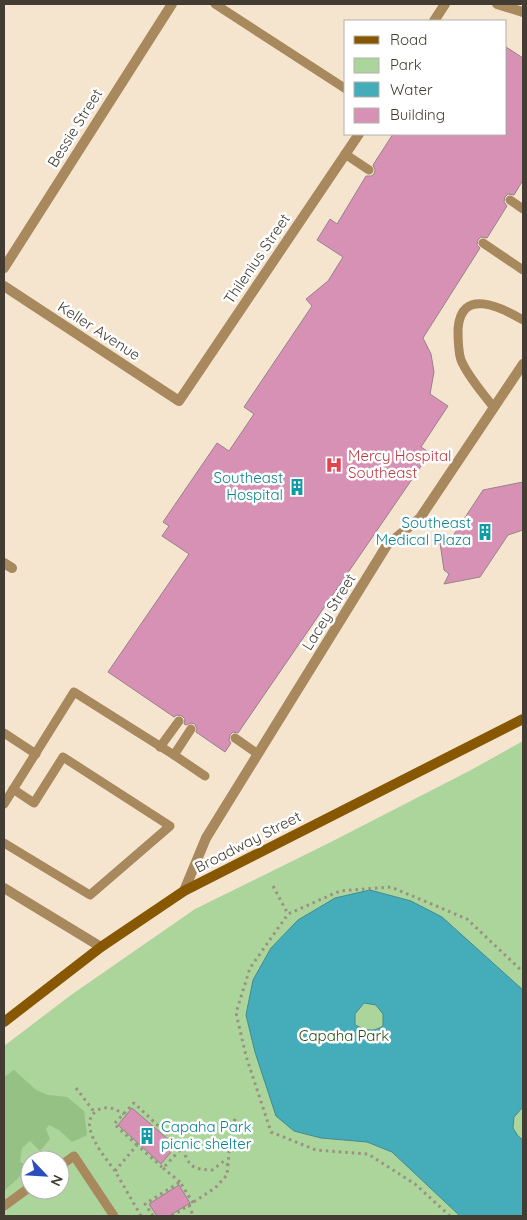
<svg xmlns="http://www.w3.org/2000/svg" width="527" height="1220" font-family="Quicksand,sans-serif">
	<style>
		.green { fill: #abd59b; fill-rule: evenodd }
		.forest { fill: #95c184 }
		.water { fill: #45acba; stroke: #448a92; fill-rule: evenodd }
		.building { fill: #d691b5; stroke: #99818d }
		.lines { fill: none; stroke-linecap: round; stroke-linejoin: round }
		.path { stroke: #9b9081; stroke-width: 3; stroke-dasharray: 2.5 4; stroke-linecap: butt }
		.lane { stroke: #a8885d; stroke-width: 9 }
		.street { stroke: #a8885d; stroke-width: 10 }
		.secondary { stroke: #875801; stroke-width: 10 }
		.labels { text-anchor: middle; stroke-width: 5; stroke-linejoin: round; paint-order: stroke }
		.street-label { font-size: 15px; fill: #423c33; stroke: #fff }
		.health-label { font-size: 15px; fill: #be3a42; stroke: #fff; text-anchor: start }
		.culture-label { font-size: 15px; fill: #0d838f; stroke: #fff; text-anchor: end }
		.park-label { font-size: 15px; fill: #264f12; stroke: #fff }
	</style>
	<rect width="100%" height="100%" fill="#f5e5cf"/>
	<path class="green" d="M523,741V1216H4V1046L71,995L195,909L329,843L471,770ZM30,1160H60V1190H30Z"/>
	<path class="forest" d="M14,1070L36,1090L48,1095L67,1097L84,1111L87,1135L72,1142L59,1130L49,1125L46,1129L50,1139L40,1151L30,1141L22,1148L20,1161L28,1169L4,1191V1077Z"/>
	<path class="water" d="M370,890L411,901L442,917L523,990V1107L514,1117L513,1128L518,1136L523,1140V1216H460L392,1152L367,1142L321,1138L294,1131L276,1116L255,1052L246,1015L253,980L271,948L298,920L335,898ZM364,1003L376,1005L383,1014V1026C372,1033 366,1030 355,1025V1014Z"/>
	<g class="building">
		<path d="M506,47L523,58V180L514,195L508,194L505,197L504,202L507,206L487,238L481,237L478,240L477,245L480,248L423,338L431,354L434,372L430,394L448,406L421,447L430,453L238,733L233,732L230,735L229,740L231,743L225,752L196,732L197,729L195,724L191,723L186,725L184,724L185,719L182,716L177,715L174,717L108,672L189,554L162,536L169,526L163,522L217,443L229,451L254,414L244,407L312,306L306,299L328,281L343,257L317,240L330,219L337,224L366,176H371L374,174L375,170L373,165L393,134H506Z"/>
		<path d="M523,482V530L508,535L480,577L444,584L449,574L444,570L440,543L449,542L483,490Z"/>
		<path d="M132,1108L176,1146L161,1164L118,1125Z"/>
		<path d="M179,1185L190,1203L169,1216H157L149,1204Z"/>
	</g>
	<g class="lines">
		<g class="path">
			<path d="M273,886L288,914"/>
			<path d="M76,1088L95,1113"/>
			<path d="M137,1145L114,1124L134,1103L182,1148"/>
			<path d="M163,1168L180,1182"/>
			<path d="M115,1171C105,1157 75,1123 98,1110C108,1105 115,1109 124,1114"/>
			<path d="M189,1205L193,1216"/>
			<path d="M141,1216L115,1171L137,1145L163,1168L182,1148C190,1167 191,1169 212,1170L224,1161L228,1165"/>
			<path d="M153,1216L145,1204L180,1182L193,1203"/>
			<path d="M172,1216L215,1188L227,1175L231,1132L236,1116"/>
			<path d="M450,1216L415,1184L368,1154L316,1150L271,1132L246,1056L236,1013L250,968L288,914L340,891L391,887L467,919L523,972"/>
		</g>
		<g class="lane">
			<path d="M215,4L346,89"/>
			<path d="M345,154L369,170"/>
			<path d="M510,200L523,209"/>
			<path d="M483,243L523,270"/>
			<path d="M494,408C483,393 468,377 461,360C458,351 458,339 458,329C461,287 501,307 523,320"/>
			<path d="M4,733L36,754"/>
			<path d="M235,738L258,754"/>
			<path d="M160,747L179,721"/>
			<path d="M174,755L205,776"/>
			<path d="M4,804L74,692L174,755L191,729"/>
			<path d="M4,843L90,895L170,826L63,757L34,803L13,789"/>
			<path d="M60,1166L74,1156L114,1216"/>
			<path d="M4,1206L30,1187"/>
		</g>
		<g class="street">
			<path d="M497,4L523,12"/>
			<path d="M434,21L445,4"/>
			<path d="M4,268L172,4"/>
			<path d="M4,286L179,401L359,134"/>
			<path d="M4,563L12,568"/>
			<path d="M4,888L101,947"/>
			<path d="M184,891L206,838L387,545L420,518L523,364"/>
		</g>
		<path class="secondary" d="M4,1022L101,947L184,891L523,719"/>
	</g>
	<defs>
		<g id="hospital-bare" transform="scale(1.35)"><path d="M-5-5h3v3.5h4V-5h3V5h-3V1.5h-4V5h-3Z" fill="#e0444e" stroke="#fff" stroke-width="2.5" paint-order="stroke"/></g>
		<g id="building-bare" transform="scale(1.35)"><path d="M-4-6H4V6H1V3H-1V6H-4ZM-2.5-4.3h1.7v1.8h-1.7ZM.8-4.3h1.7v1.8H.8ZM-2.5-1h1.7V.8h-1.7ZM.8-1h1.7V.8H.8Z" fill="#0f9aa8" stroke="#fff" stroke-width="2.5" paint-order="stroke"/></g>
	</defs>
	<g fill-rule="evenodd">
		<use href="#hospital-bare" x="334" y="465"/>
		<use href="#building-bare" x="297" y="487"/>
		<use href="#building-bare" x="485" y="532"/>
		<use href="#building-bare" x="147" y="1136"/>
	</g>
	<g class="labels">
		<g class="street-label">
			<text transform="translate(75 128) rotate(-58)" y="5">Bessie Street</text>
			<text transform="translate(257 259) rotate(-56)" y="5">Thilenius Street</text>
			<text transform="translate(99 331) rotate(33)" y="5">Keller Avenue</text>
			<text transform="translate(329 612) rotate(-58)" y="5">Lacey Street</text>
			<text transform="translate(248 842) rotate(-27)" y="5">Broadway Street</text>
		</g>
		<g class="health-label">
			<text x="348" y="461">Mercy Hospital<tspan x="348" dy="17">Southeast</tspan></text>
		</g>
		<g class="culture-label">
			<text x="283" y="483">Southeast<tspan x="283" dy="17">Hospital</tspan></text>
			<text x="471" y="528">Southeast<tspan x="471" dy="17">Medical Plaza</tspan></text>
			<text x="161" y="1132" text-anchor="start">Capaha Park<tspan x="161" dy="17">picnic shelter</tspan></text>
		</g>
		<g class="park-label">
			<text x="344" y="1041">Capaha Park</text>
		</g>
	</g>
	<rect width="527" height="1220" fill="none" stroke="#423c33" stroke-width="10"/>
	<rect x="344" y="20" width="162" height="115" fill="#ffffff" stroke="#b3b1ad"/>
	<rect x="354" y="36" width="25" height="8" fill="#875801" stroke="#b3b1ad"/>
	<text x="390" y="45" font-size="15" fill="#423c33">Road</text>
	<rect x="354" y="58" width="25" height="15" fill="#abd59b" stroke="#b3b1ad"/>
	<text x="390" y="70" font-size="15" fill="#423c33">Park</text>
	<rect x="354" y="82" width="25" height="15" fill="#45acba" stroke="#b3b1ad"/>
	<text x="390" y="95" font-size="15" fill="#423c33">Water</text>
	<rect x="354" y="108" width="25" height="15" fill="#d691b5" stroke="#b3b1ad"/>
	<text x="390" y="120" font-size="15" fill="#423c33">Building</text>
	<g transform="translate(45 1175) rotate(115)"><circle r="24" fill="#ffffff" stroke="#b3b1ad"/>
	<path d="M0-4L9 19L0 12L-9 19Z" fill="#2b4ebe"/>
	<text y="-8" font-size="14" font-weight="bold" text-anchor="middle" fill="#423c33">N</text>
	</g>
</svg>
